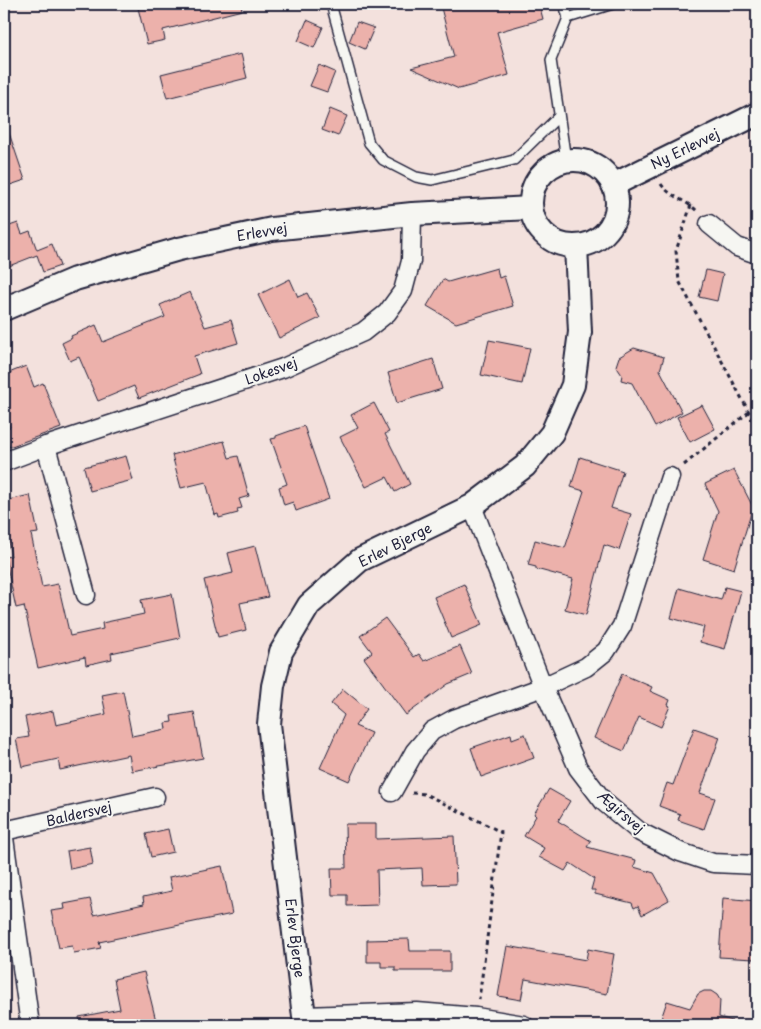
<svg xmlns="http://www.w3.org/2000/svg" width="761" height="1029" font-family="'Playpen Sans',sans-serif">
	<style>
		.building { fill: #ecb1ab; stroke: #22223b }
		.lines { fill: none; stroke-linecap: round; stroke-linejoin: round }
		.service-casing { stroke: #22223b; stroke-width: 12 }
		.minor-casing { stroke: #22223b; stroke-width: 21 }
		.tertiary-casing { stroke: #22223b; stroke-width: 26 }
		.path { stroke: #22223b; stroke-width: 3; stroke-dasharray: 4 4; stroke-linecap: butt }
		.service { stroke: #f6f6f2; stroke-width: 9 }
		.minor { stroke: #f6f6f2; stroke-width: 18 }
		.tertiary { stroke: #f6f6f2; stroke-width: 22 }
		.labels { text-anchor: middle; stroke-width: 4; stroke-linejoin: round; paint-order: stroke }
		.street-label { font-size: 14px; fill: #22223b; stroke: #f6f6f2 }
	</style>
	<rect width="100%" height="100%" fill="#f3e1dd"/>
	<filter id="ink" filterUnits="userSpaceOnUse"><feTurbulence type="fractalNoise" baseFrequency=".02" numOctaves="2"/><feDisplacementMap in="SourceGraphic" scale="10" xChannelSelector="R" yChannelSelector="G"/><feConvolveMatrix kernelMatrix="1 2 1 2 8 2 1 2 1" color-interpolation-filters="sRGB"/></filter>
	<g filter="url(#ink)">
		<g class="building">
			<path d="M158,4H241L242,10L163,30L165,40L147,44L138,8Z"/>
			<path d="M440,4H539L543,19L497,32L509,75L459,89L411,68L454,57Z"/>
			<path d="M307,20L323,27L314,48L298,41Z"/>
			<path d="M357,22L374,28L365,49L349,42Z"/>
			<path d="M241,54L247,78L167,98L161,74Z"/>
			<path d="M319,65L335,72L327,92L310,86Z"/>
			<path d="M330,109L347,116L338,136L322,130Z"/>
			<path d="M7,127L25,180L4,187V128Z"/>
			<path d="M18,223L22,234L30,231L37,250L52,244L60,266L43,272L37,255L4,268V228Z"/>
			<path d="M497,268L499,278L504,276L513,306L456,323L427,306L443,279L448,282Z"/>
			<path d="M706,270L723,274L717,301L699,297Z"/>
			<path d="M290,279L298,297L307,293L320,318L279,338L258,295Z"/>
			<path d="M190,292L205,327L231,320L238,343L194,356L200,374L139,398L134,386L98,401L79,357L70,361L62,343L72,338L71,336L96,325L103,342L165,317L160,305Z"/>
			<path d="M489,340L530,348L522,384L481,375Z"/>
			<path d="M634,348L664,357L660,370L682,412L655,427L632,383L621,380L622,375L616,366L619,357Z"/>
			<path d="M433,359L442,389L397,403L388,373Z"/>
			<path d="M26,366L34,387L43,383L61,428L9,447L4,431V429L10,427L4,410V375Z"/>
			<path d="M374,403L389,432L385,434L410,484L395,492L387,477L366,487L340,437L358,428L351,415Z"/>
			<path d="M702,405L715,429L690,442L677,417Z"/>
			<path d="M304,426L329,499L296,511L293,502L284,505L279,487L287,484L271,439L276,438V436Z"/>
			<path d="M224,441L229,458L238,456L249,496L239,499L242,508L237,509L238,513L219,518L218,514L215,515L206,482L181,488L172,455Z"/>
			<path d="M126,456L133,480L90,491L84,467Z"/>
			<path d="M580,457L623,471L611,508L631,514L619,550L604,545L586,615L565,609L573,579L536,569V567L528,565L535,540L565,548L584,491L571,487Z"/>
			<path d="M734,470L753,507L734,569L703,559L718,511L705,484Z"/>
			<path d="M30,495L38,533L31,534L42,587L58,584L70,636L103,629L102,623L144,614L141,600L172,594L180,638L111,653L112,659L86,665L85,657L38,668L24,606L16,608L5,557L11,556L4,523V501Z"/>
			<path d="M255,546L268,597L240,603L246,630L218,637L204,580L233,573L228,553Z"/>
			<path d="M464,584L482,625L451,638L434,597Z"/>
			<path d="M725,587L741,591L725,649L700,642L704,627L671,618L679,588L721,600Z"/>
			<path d="M385,618L414,657L419,654L424,661L460,646L472,674L448,684L406,715L364,658L372,652L360,636Z"/>
			<path d="M622,674L652,687L650,691L670,700L668,705L670,706L661,727L639,717L624,751L594,738Z"/>
			<path d="M343,689L367,709L355,726L371,733L349,781L320,768L344,715L331,704Z"/>
			<path d="M123,691L132,736L166,729L165,723L172,722L171,716L194,712L203,758L132,771L129,755L60,770L58,759L22,767L16,739L29,737L25,717L53,711L56,725L106,714L102,695Z"/>
			<path d="M694,728L720,737L700,793L715,798L704,829L678,820L680,814L659,806L667,783L673,785Z"/>
			<path d="M511,734L512,739L525,734L534,758L481,777L471,748Z"/>
			<path d="M549,789L570,801L558,821L591,841L587,847L636,860L634,867L654,873L669,900L642,915L638,906L634,908L632,903L595,894V890H591L594,879L570,863L565,871L539,857L544,848L524,836L536,816L534,814Z"/>
			<path d="M345,824H376V839L454,836L456,884L423,885L422,868L377,870L378,905L347,906V895H332L331,868H346Z"/>
			<path d="M168,829L173,852L151,857L146,834Z"/>
			<path d="M90,847L93,864L70,869L67,851Z"/>
			<path d="M222,866L232,914L99,942L101,948L74,953L72,946L59,948L51,911L65,909L64,904L90,899L94,915L144,904L143,897L172,891L169,877Z"/>
			<path d="M723,898L757,901L754,959L719,957Z"/>
			<path d="M409,939L410,951H450V971H395V967H381V962H367V940Z"/>
			<path d="M507,946L586,960L588,949L614,954L607,994L525,979L521,1000L498,996Z"/>
			<path d="M144,972L157,1025H80L79,1017L120,1009L114,979Z"/>
			<path d="M704,991H711L717,995L720,1000L719,1017L732,1021L731,1025H659L667,1001L690,1008L698,994Z"/>
		</g>
		<g class="lines">
			<g class="service-casing">
				<g id="service">
					<path d="M331,4L369,143L383,160L416,177L432,180L514,160L559,116"/>
					<path d="M564,4L568,18"/>
					<path d="M566,160L551,60L568,18L613,4"/>
				</g>
			</g>
			<g class="minor-casing">
				<g id="minor">
					<path d="M709,224L737,247L757,254"/>
					<path d="M46,446L86,595"/>
					<path d="M4,462L46,446L283,368L363,332L387,313L403,291L411,261L412,214"/>
					<path d="M472,506L543,687L578,768L604,802L640,832L680,852L713,863L757,865"/>
					<path d="M392,792L415,751L432,731L454,719L543,687L586,667L606,651L622,626L670,477"/>
					<path d="M4,831L155,797"/>
					<path d="M4,838L30,1025"/>
					<path d="M305,1016L417,1012L476,1017L524,1025"/>
				</g>
			</g>
			<g class="tertiary-casing">
				<g id="tertiary">
					<circle cx="574" cy="203" r="43"/>
					<path d="M613,185L757,114"/>
					<path d="M4,309L75,279L179,249L272,229L412,214L531,208"/>
					<path d="M305,1025L269,724L273,686L281,652L309,605L360,560L472,506L525,466L552,433L573,385L580,332L576,246"/>
				</g>
			</g>
			<g class="path">
				<path d="M661,184C670,197 686,200 697,211"/>
				<path d="M691,205L676,251L679,281L757,427"/>
				<path d="M684,465L750,411"/>
				<path d="M412,793L425,794L501,832L479,999"/>
			</g>
			<use href="#service" class="service"/>
			<use href="#minor" class="minor"/>
			<use href="#tertiary" class="tertiary"/>
		</g>
	</g>
	<g class="labels">
		<g class="street-label">
			<text transform="translate(685 149) rotate(-26)" y="5">Ny Erlevvej</text>
			<text transform="translate(262 232) rotate(-10)" y="5">Erlevvej</text>
			<text transform="translate(271 371) rotate(-20)" y="5">Lokesvej</text>
			<text transform="translate(395 545) rotate(-27)" y="5">Erlev Bjerge</text>
			<text transform="translate(621 812) rotate(41)" y="5">Ægirsvej</text>
			<text transform="translate(79 814) rotate(-13)" y="5">Baldersvej</text>
			<text transform="translate(295 938) rotate(83)" y="5">Erlev Bjerge</text>
		</g>
	</g>
	<rect width="761" height="1029" fill="none" stroke="#f6f6f2" stroke-width="20"/>
	<rect x="10" y="10" width="741" height="1009" fill="none" stroke="#22223b" stroke-width="2" filter="url(#ink)"/>
</svg>
